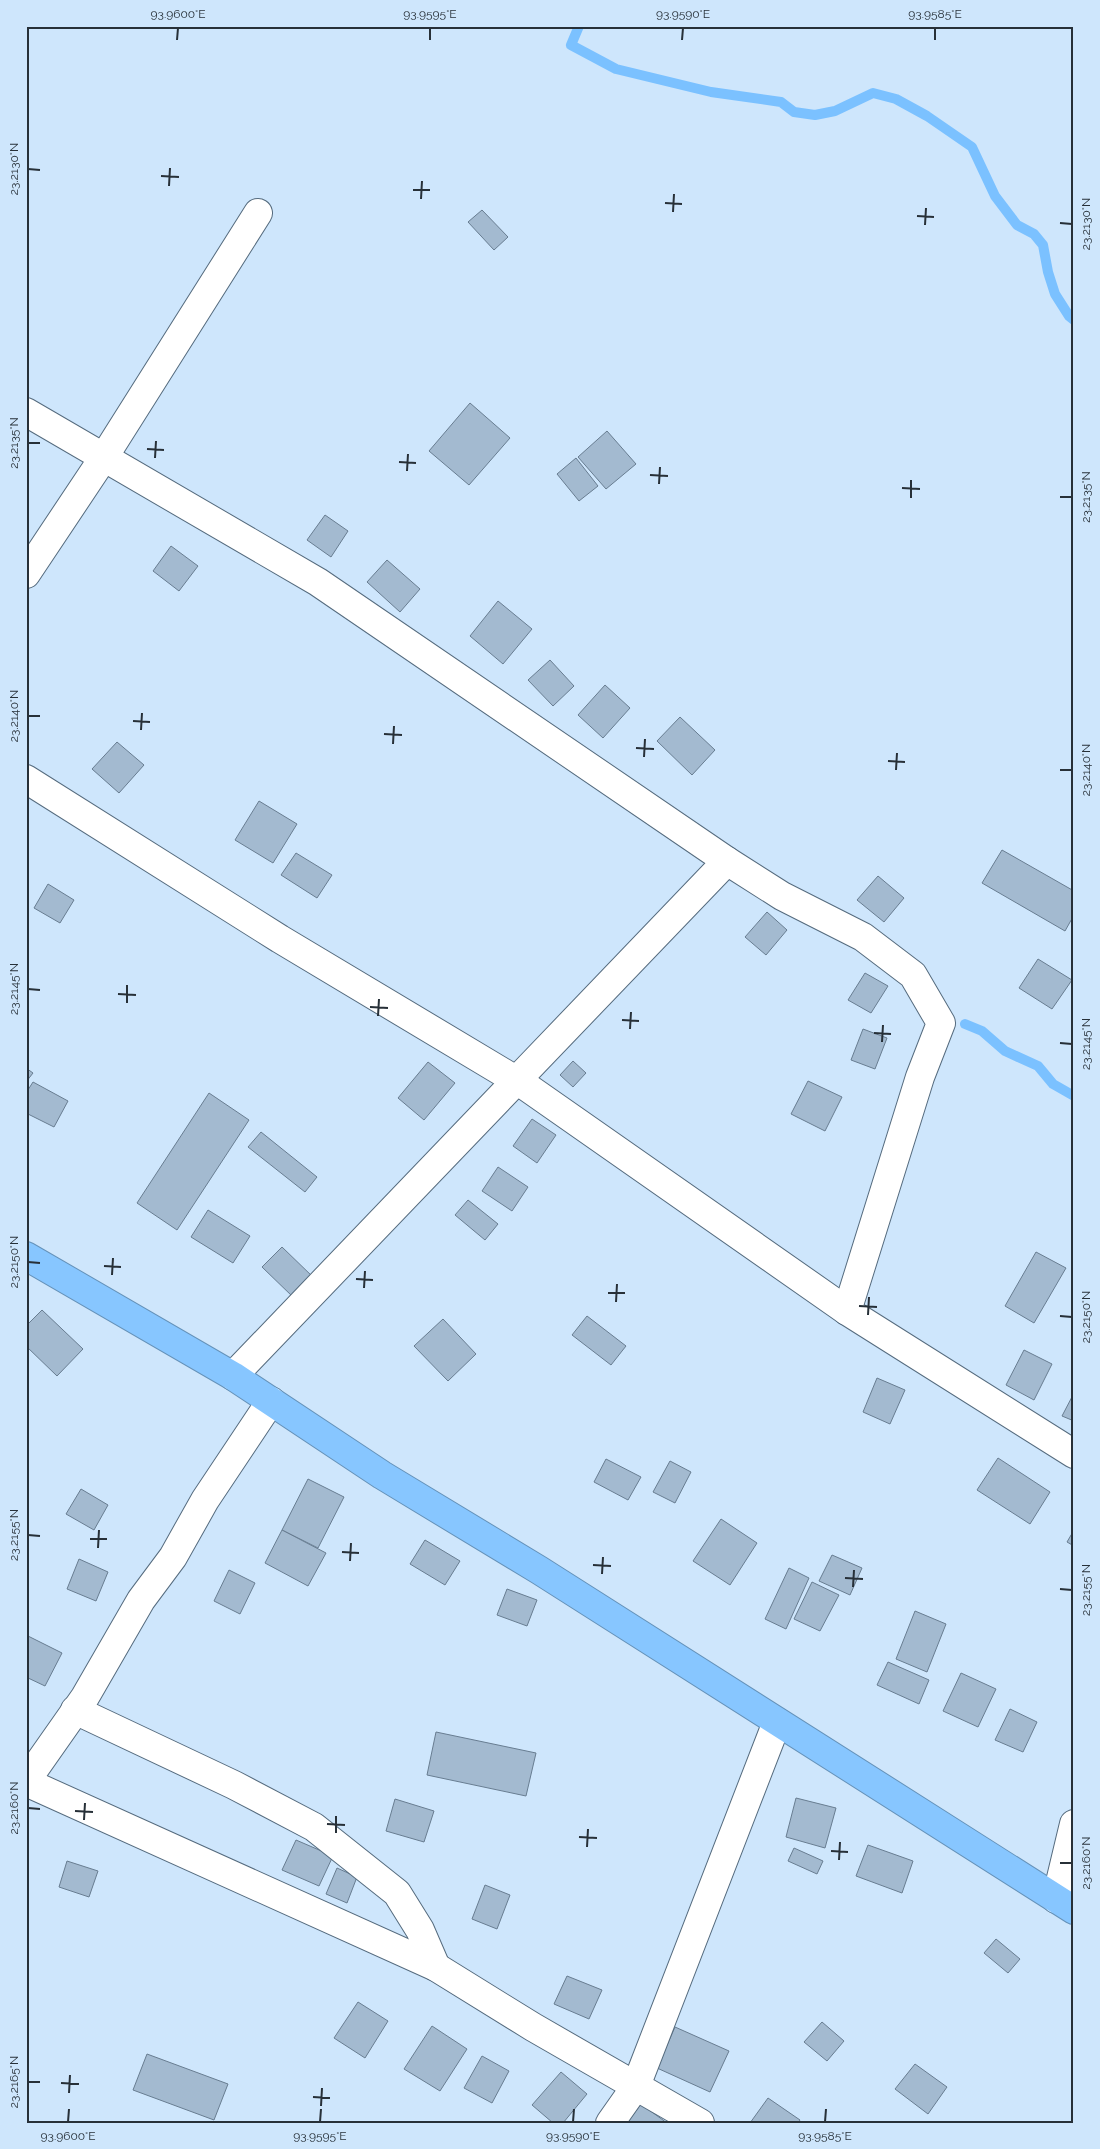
<svg xmlns="http://www.w3.org/2000/svg" width="1100" height="2149" font-family="Raleway,sans-serif">
	<style>
		.lines { fill: none; stroke-linecap: round; stroke-linejoin: round }
		.stream { stroke: #7bc1ff; stroke-width: 10 }
		.building { fill: #a3bad0; stroke: #687d91 }
		.minor-casing { stroke: #556b7e; stroke-width: 30 }
		.highway-casing { stroke: #6592b9; stroke-width: 30 }
		.minor { stroke: #fff; stroke-width: 28 }
		.highway { stroke: #87c6ff; stroke-width: 28 }
		.ticks { fill: none; stroke: #273038; stroke-width: 2 }
		.neatline { fill: none; stroke: #273038; stroke-width: 2 }
		.ticks-label { font-size: 12px; text-anchor: middle; fill: #273038 }
	</style>
	<rect width="100%" height="100%" fill="#cee6fc"/>
	<g class="lines">
		<g class="stream">
			<path d="M579,26L571,45L616,69L711,92L781,102L794,112L815,115L835,111L873,93L896,99L927,116L972,147L995,196L1017,225L1034,234L1043,245L1048,272L1055,294L1069,316L1074,320"/>
			<path d="M965,1024L982,1031L1005,1051L1038,1066L1053,1084L1074,1096"/>
		</g>
	</g>
	<g class="building">
		<path d="M482,210L508,237L494,250L468,222Z"/>
		<path d="M470,403L510,438L469,485L429,451Z"/>
		<path d="M607,431L636,464L606,489L578,457Z"/>
		<path d="M576,458L598,486L579,501L557,474Z"/>
		<path d="M325,515L348,531L331,557L307,540Z"/>
		<path d="M171,546L198,566L179,591L153,571Z"/>
		<path d="M387,560L420,589L400,612L367,582Z"/>
		<path d="M498,601L532,629L503,664L470,636Z"/>
		<path d="M550,660L574,686L553,706L528,680Z"/>
		<path d="M605,685L630,708L603,738L578,715Z"/>
		<path d="M680,717L715,750L692,775L657,741Z"/>
		<path d="M117,742L144,765L119,793L92,769Z"/>
		<path d="M259,801L297,824L273,863L235,840Z"/>
		<path d="M1002,850L1074,891V915L1065,931L982,883Z"/>
		<path d="M296,853L332,875L317,898L281,875Z"/>
		<path d="M878,876L904,898L884,922L857,900Z"/>
		<path d="M48,884L74,900L60,923L34,908Z"/>
		<path d="M767,912L787,930L766,955L745,937Z"/>
		<path d="M1038,959L1072,980L1052,1009L1019,988Z"/>
		<path d="M865,973L888,986L871,1013L848,1000Z"/>
		<path d="M863,1029L887,1038L875,1069L851,1060Z"/>
		<path d="M573,1061L586,1073L573,1087L560,1075Z"/>
		<path d="M428,1062L455,1083L424,1120L398,1098Z"/>
		<path d="M26,1068L33,1073L26,1082Z"/>
		<path d="M808,1081L842,1097L825,1131L791,1114Z"/>
		<path d="M33,1082L68,1101L54,1127L26,1113V1093Z"/>
		<path d="M209,1093L249,1120L177,1230L137,1203Z"/>
		<path d="M532,1119L556,1135L537,1163L513,1146Z"/>
		<path d="M261,1132L317,1177L305,1192L248,1147Z"/>
		<path d="M498,1167L528,1187L512,1211L482,1191Z"/>
		<path d="M468,1200L498,1224L485,1240L455,1215Z"/>
		<path d="M208,1210L250,1236L233,1263L191,1237Z"/>
		<path d="M282,1247L313,1277L293,1297L262,1267Z"/>
		<path d="M1036,1252L1066,1268L1034,1323L1005,1306Z"/>
		<path d="M42,1310L83,1349L57,1376L26,1346V1326Z"/>
		<path d="M587,1316L626,1346L611,1365L572,1335Z"/>
		<path d="M443,1319L476,1354L448,1381L414,1346Z"/>
		<path d="M1024,1350L1052,1364L1034,1400L1006,1385Z"/>
		<path d="M877,1378L905,1390L890,1424L863,1412Z"/>
		<path d="M1074,1393V1421L1062,1416Z"/>
		<path d="M998,1458L1050,1492L1030,1524L977,1490Z"/>
		<path d="M606,1459L641,1477L628,1500L594,1482Z"/>
		<path d="M670,1461L691,1472L675,1503L653,1492Z"/>
		<path d="M308,1479L344,1497L318,1548L282,1530Z"/>
		<path d="M81,1489L108,1505L94,1530L66,1514Z"/>
		<path d="M721,1519L757,1543L730,1585L693,1561Z"/>
		<path d="M282,1530L326,1553L308,1586L265,1563Z"/>
		<path d="M1074,1530V1546L1067,1542Z"/>
		<path d="M425,1540L460,1561L445,1585L410,1564Z"/>
		<path d="M832,1555L862,1568L850,1595L819,1581Z"/>
		<path d="M79,1559L108,1572L96,1601L67,1589Z"/>
		<path d="M789,1568L809,1578L786,1629L765,1619Z"/>
		<path d="M229,1570L255,1583L240,1614L214,1601Z"/>
		<path d="M812,1582L839,1595L820,1631L794,1619Z"/>
		<path d="M507,1589L537,1600L527,1626L497,1615Z"/>
		<path d="M915,1611L946,1624L927,1672L896,1659Z"/>
		<path d="M26,1635L62,1653L45,1686L26,1677Z"/>
		<path d="M888,1662L929,1680L919,1704L877,1685Z"/>
		<path d="M961,1673L996,1689L978,1727L943,1711Z"/>
		<path d="M1010,1709L1037,1722L1023,1752L995,1740Z"/>
		<path d="M436,1732L536,1753L526,1796L427,1775Z"/>
		<path d="M796,1798L836,1808L825,1848L786,1837Z"/>
		<path d="M395,1799L434,1811L424,1842L386,1831Z"/>
		<path d="M296,1840L333,1856L319,1886L282,1870Z"/>
		<path d="M868,1845L913,1861L902,1893L856,1876Z"/>
		<path d="M794,1848L823,1861L817,1874L788,1861Z"/>
		<path d="M67,1861L98,1871L89,1897L59,1887Z"/>
		<path d="M337,1868L357,1877L347,1903L326,1894Z"/>
		<path d="M485,1885L510,1895L497,1929L472,1919Z"/>
		<path d="M996,1939L1020,1959L1008,1973L984,1953Z"/>
		<path d="M567,1976L602,1990L589,2019L554,2004Z"/>
		<path d="M358,2002L388,2021L365,2058L334,2038Z"/>
		<path d="M822,2022L844,2041L827,2061L804,2042Z"/>
		<path d="M432,2026L467,2049L440,2091L404,2069Z"/>
		<path d="M675,2027L729,2051L710,2092L657,2068Z"/>
		<path d="M147,2054L228,2084L214,2120L133,2090Z"/>
		<path d="M482,2056L509,2071L492,2103L464,2088Z"/>
		<path d="M915,2064L947,2087L928,2114L895,2089Z"/>
		<path d="M561,2072L587,2094L563,2123H553L532,2105Z"/>
		<path d="M768,2098L800,2120L798,2123H750Z"/>
		<path d="M641,2104L667,2123H627Z"/>
	</g>
	<g class="lines">
		<g class="minor-casing">
			<g id="minor">
				<path d="M26,412L318,582L727,861L782,896L863,937L913,975L941,1023L920,1077L847,1311"/>
				<path d="M26,574L104,457L258,213"/>
				<path d="M26,779L280,939L524,1085L847,1311L1074,1454"/>
				<path d="M233,1376L727,861"/>
				<path d="M75,1710L234,1785L314,1827L397,1893L420,1930L436,1967"/>
				<path d="M26,1781L85,1697L141,1600L173,1557L205,1500L271,1401"/>
				<path d="M26,1782L436,1967L533,2027L700,2123"/>
				<path d="M1056,1899L1074,1824"/>
				<path d="M610,2123L636,2086L777,1722"/>
			</g>
		</g>
		<g class="highway-casing">
			<path id="highway" d="M26,1256L233,1376L382,1475L539,1570L1074,1910"/>
		</g>
		<use href="#minor" class="minor"/>
		<use href="#highway" class="highway"/>
	</g>
	<path class="ticks" d="M177,40L178,28M430,40V28M682,40L683,28M935,40V28M28,169L40,170M161,176L179,177M169,186L170,168M413,190H430M421,199L422,181M665,203L682,204M673,212L674,194M917,216L934,217M1060,223L1072,224M925,225L926,208M28,443H40M147,449L164,450M155,458L156,441M399,462L416,463M407,471L408,454M650,475L668,476M659,484L660,467M902,488L920,489M1060,497H1072M911,498V480M28,716H40M133,721L150,722M141,730L142,713M384,734L402,735M393,744L394,726M636,748L654,749M644,757L645,739M888,761L905,762M896,770L897,753M1060,770H1072M28,989L40,990M118,994L136,995M127,1003V985M370,1007L388,1008M378,1016L379,999M622,1020L639,1021M630,1029L631,1012M874,1033L891,1034M882,1042L883,1025M1060,1043L1072,1044M28,1262L40,1263M104,1266L121,1267M112,1275L113,1258M356,1279L373,1280M364,1288L365,1271M608,1293H625M616,1302L617,1284M859,1306L877,1307M868,1315L869,1297M1060,1316L1072,1317M28,1535L40,1536M90,1539H107M98,1548L99,1530M342,1552L359,1553M350,1561L351,1543M593,1565L611,1566M602,1574L603,1557M845,1578L863,1579M853,1587L854,1570M1060,1589L1072,1590M28,1808L40,1809M75,1811L93,1812M84,1820L85,1803M327,1824L345,1825M336,1833V1816M579,1837L597,1838M587,1847L588,1829M831,1851L848,1852M839,1860L840,1842M1060,1863H1072M28,2082H40M61,2083L79,2084M69,2093L70,2075M313,2097L330,2098M321,2106L322,2088M68,2122L69,2109M320,2122L321,2109M573,2122L574,2109M825,2122L826,2109"/>
	<rect width="1100" height="2149" fill="none" stroke="#cee6fc" stroke-width="55"/>
	<rect x="28" y="28" width="1044" height="2094" class="neatline"/>
	<g class="ticks-label">
		<text x="178" y="18">93.9600°E</text>
		<text x="430" y="18">93.9595°E</text>
		<text x="683" y="18">93.9590°E</text>
		<text x="935" y="18">93.9585°E</text>
		<text transform="translate(14 169) rotate(-90)" y="4">23.2130°N</text>
		<text transform="translate(1086 224) rotate(-90)" y="4">23.2130°N</text>
		<text transform="translate(14 443) rotate(-90)" y="4">23.2135°N</text>
		<text transform="translate(1086 497) rotate(-90)" y="4">23.2135°N</text>
		<text transform="translate(14 716) rotate(-90)" y="4">23.2140°N</text>
		<text transform="translate(1086 770) rotate(-90)" y="4">23.2140°N</text>
		<text transform="translate(14 989) rotate(-90)" y="4">23.2145°N</text>
		<text transform="translate(1086 1044) rotate(-90)" y="4">23.2145°N</text>
		<text transform="translate(14 1262) rotate(-90)" y="4">23.2150°N</text>
		<text transform="translate(1086 1317) rotate(-90)" y="4">23.2150°N</text>
		<text transform="translate(14 1535) rotate(-90)" y="4">23.2155°N</text>
		<text transform="translate(1086 1590) rotate(-90)" y="4">23.2155°N</text>
		<text transform="translate(14 1808) rotate(-90)" y="4">23.2160°N</text>
		<text transform="translate(1086 1863) rotate(-90)" y="4">23.2160°N</text>
		<text transform="translate(14 2082) rotate(-90)" y="4">23.2165°N</text>
		<text x="68" y="2140">93.9600°E</text>
		<text x="320" y="2140">93.9595°E</text>
		<text x="573" y="2140">93.9590°E</text>
		<text x="825" y="2140">93.9585°E</text>
	</g>
</svg>
